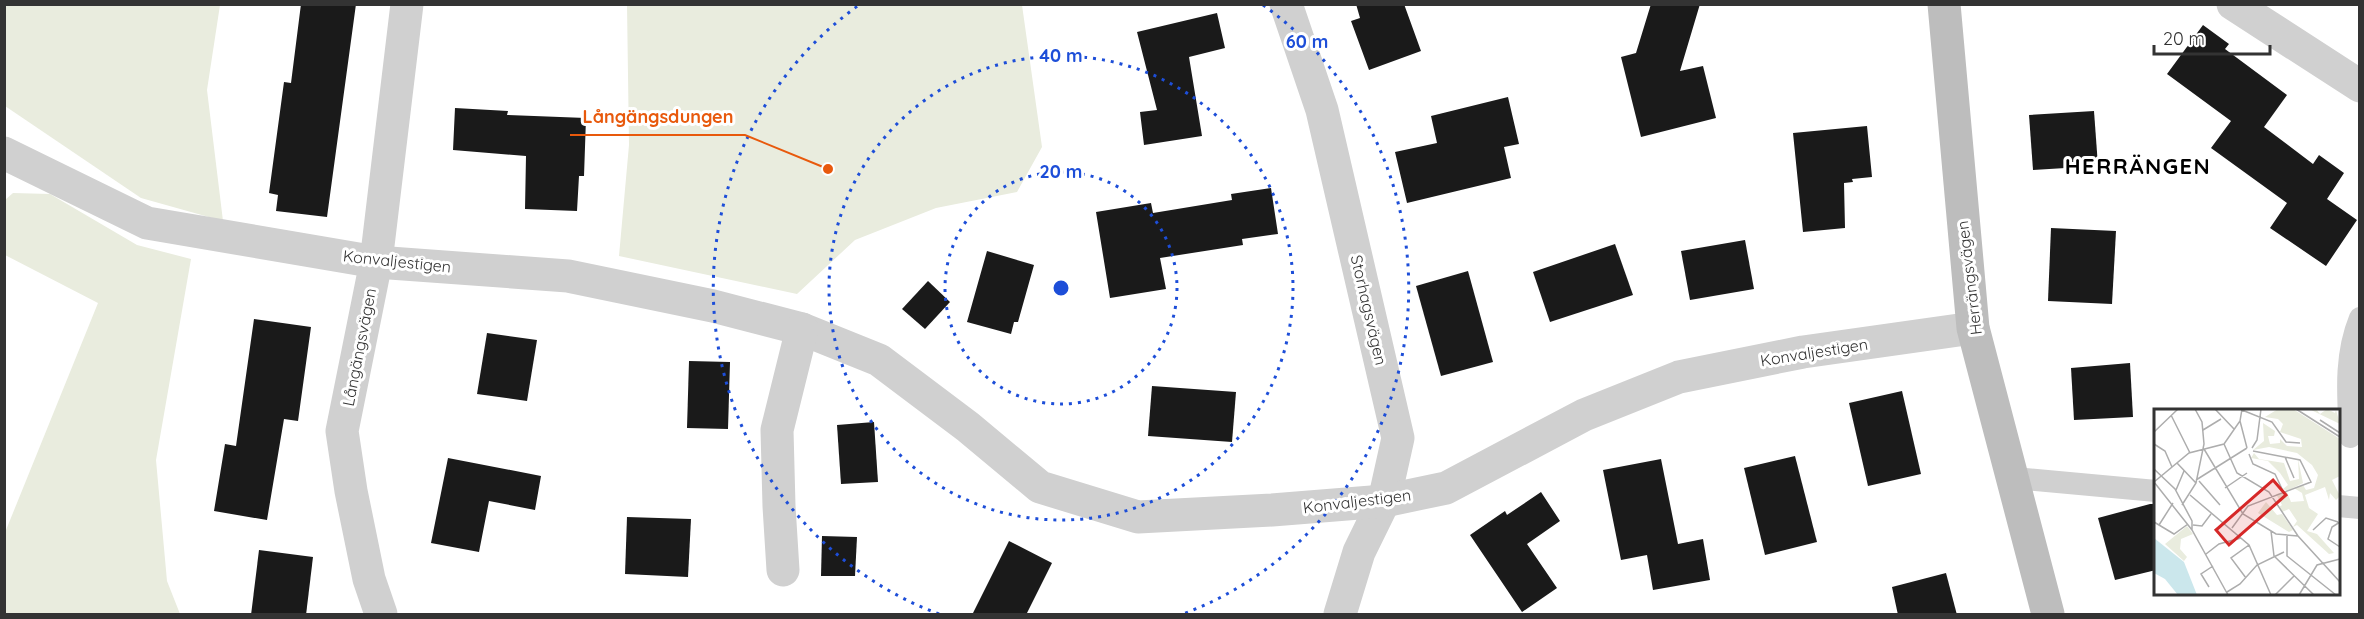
<svg xmlns="http://www.w3.org/2000/svg" width="2364" height="619" font-family="Quicksand,sans-serif">
	<style>
		.green { fill: #e9ecde }
		.building { fill: #1a1a1a }
		.lines { fill: none; stroke-linecap: round; stroke-linejoin: round }
		.lane { stroke: #d0d0d0; stroke-width: 22 }
		.street { stroke: #d0d0d0; stroke-width: 33 }
		.secondary { stroke: #bdbdbd; stroke-width: 33 }
		.ring { fill: none; stroke: #1d4ed8; stroke-width: 3; stroke-dasharray: 3 6 }
		.labels { text-anchor: middle; stroke-width: 6; stroke-linejoin: round; paint-order: stroke }
		.street-label { font-size: 16px; fill: #333; stroke: #fff }
		.district-label { font-size: 22px; font-weight: bold; letter-spacing: 1.5px; fill: #000; stroke: #fff }
		.inset-road { fill: none; stroke: #adadad; stroke-width: 1.5 }
		.view { fill: #d62828; fill-opacity: 0.15; stroke: #d62828; stroke-width: 3 }
		.inset-edge { fill: none; stroke: #333; stroke-width: 3 }
		.centre { fill: #1d4ed8; stroke: #fff; stroke-width: 3 }
		.ring-label { font-size: 18px; text-anchor: middle; font-weight: bold; fill: #1d4ed8; stroke: #fff; stroke-width: 6; stroke-linejoin: round; paint-order: stroke }
		.leader { fill: none; stroke: #e8590c; stroke-width: 2 }
		.callout-dot { fill: #e8590c; stroke: #fff; stroke-width: 2 }
		.callout-label { font-size: 18px; text-anchor: middle; font-weight: bold; fill: #e8590c; stroke: #fff; stroke-width: 6; stroke-linejoin: round; paint-order: stroke }
	</style>
	<rect width="100%" height="100%" fill="#fff"/>
	<g class="green">
		<path d="M4,5H220L207,90L223,221L141,198L5,106Z"/>
		<path d="M627,5H1022L1042,147L1017,192L936,208L855,240L797,294L619,256L629,145Z"/>
		<path d="M13,193L50,194L137,245L191,259L156,460L167,581L180,614H5L4,535L98,303L5,255V200Z"/>
	</g>
	<g class="building">
		<path d="M301,4H356L327,217L276,211L278,195L269,193L284,82L291,83Z"/>
		<path d="M1356,4H1404L1421,51L1369,70L1351,21L1360,18Z"/>
		<path d="M1651,4H1700L1680,71L1703,66L1716,118L1641,137L1621,57L1636,53Z"/>
		<path d="M1217,13L1225,48L1189,57L1202,136L1144,145L1140,112L1157,110L1137,32Z"/>
		<path d="M2203,25L2229,44L2225,49L2287,95L2264,127L2313,164L2319,155L2344,173L2327,199L2357,220L2326,266L2270,228L2287,203L2211,148L2231,121L2167,74Z"/>
		<path d="M1508,97L1519,144L1504,147L1511,178L1407,203L1395,152L1437,143L1431,116Z"/>
		<path d="M455,108L508,111L507,115L586,118L584,176H579L577,211L525,209L526,156L453,150Z"/>
		<path d="M2094,111L2098,166L2033,170L2029,115Z"/>
		<path d="M1867,126L1872,177L1852,179L1853,182L1844,183L1845,228L1803,232L1793,133Z"/>
		<path d="M1271,188L1278,234L1242,239L1243,245L1160,258L1166,289L1110,298L1096,212L1151,203L1153,213L1232,200L1231,194Z"/>
		<path d="M2051,228L2116,231L2112,304L2048,301Z"/>
		<path d="M1745,240L1754,289L1690,300L1681,251Z"/>
		<path d="M1615,244L1633,295L1550,322L1533,272Z"/>
		<path d="M987,251L1034,265L1018,322H1014L1011,334L967,322Z"/>
		<path d="M1468,271L1493,362L1441,376L1416,286Z"/>
		<path d="M928,281L950,302L925,329L902,309Z"/>
		<path d="M254,319L311,327L298,421L284,419L267,520L214,511L225,444L236,446Z"/>
		<path d="M487,333L537,340L527,401L477,394Z"/>
		<path d="M689,361L730,362L728,429L687,428Z"/>
		<path d="M2130,363L2133,417L2074,420L2071,368Z"/>
		<path d="M1152,386L1236,392L1232,442L1148,436Z"/>
		<path d="M1902,391L1921,474L1868,486L1849,403Z"/>
		<path d="M874,422L878,482L841,484L837,425Z"/>
		<path d="M1795,456L1817,542L1765,555L1744,468Z"/>
		<path d="M448,458L541,476L535,510L489,501L479,552L431,543Z"/>
		<path d="M1661,459L1678,544L1703,539L1710,580L1653,590L1647,555L1621,560L1603,470Z"/>
		<path d="M1541,492L1560,521L1527,544L1557,588L1522,612L1470,535L1505,511L1507,515Z"/>
		<path d="M2150,504H2156V570L2115,580L2098,518Z"/>
		<path d="M627,517L691,519L688,577L625,574Z"/>
		<path d="M822,536L857,537L855,576H821Z"/>
		<path d="M1009,541L1052,563L1026,615H972Z"/>
		<path d="M259,550L313,557L306,615H251Z"/>
		<path d="M1946,573L1957,615H1898L1892,587Z"/>
	</g>
	<g class="lines">
		<g class="lane">
			<path d="M2350,437C2348,396 2344,357 2360,318"/>
			<path d="M2014,478L2156,491"/>
			<path d="M2338,506L2360,508"/>
		</g>
		<g class="street">
			<path d="M1286,4L1322,110L1398,438L1384,501L1359,552L1340,614"/>
			<path d="M2233,4L2360,86"/>
			<path d="M4,153L147,223L376,262L568,276L713,306L802,329L879,360L968,427L1040,487L1138,517L1272,510L1384,501L1446,488L1584,415L1679,377L1803,352L1973,328"/>
			<path d="M783,570L779,506L777,430L802,329"/>
			<path d="M381,614L369,579L351,491L342,431L376,262L407,4"/>
		</g>
		<path class="secondary" d="M1944,4L1973,328L2048,614"/>
	</g>
	<g class="ring">
		<circle cx="1061" cy="288" r="116"/>
		<circle cx="1061" cy="288" r="232"/>
		<path d="M939 614A348 348 0 0 1 859 5M1263 5A348 348 0 0 1 1183 614"/>
	</g>
	<g class="labels">
		<g class="street-label">
			<text transform="translate(397 261) rotate(6)" y="6">Konvaljestigen</text>
			<text transform="translate(1969 278) rotate(-97)" y="6">Herrängsvägen</text>
			<text transform="translate(1369 310) rotate(77)" y="6">Storhagsvägen</text>
			<text transform="translate(359 347) rotate(-79)" y="6">Långängsvägen</text>
			<text transform="translate(1814 352) rotate(-9)" y="6">Konvaljestigen</text>
			<text transform="translate(1357 501) rotate(-7)" y="6">Konvaljestigen</text>
		</g>
		<g class="district-label">
			<text x="2138" y="174">HERRÄNGEN</text>
		</g>
	</g>
	<g transform="translate(2154 409)">
		<rect width="186" height="186" fill="#fff"/>
		<path d="M124,0H139L186,30V67L178,71L186,87L182,91L176,84L175,91L171,78L151,86L155,99L164,105L153,122L163,125L180,144L175,145L143,116L139,118L143,112L135,100L128,103L125,98L128,96L122,85L133,83L137,93L150,92L148,84L140,79L149,76L152,81L160,79L164,66L158,56L143,44L115,38L99,41L110,32L109,14L121,22L120,27H114L116,35L126,34V30L133,37L148,38L147,30L126,23L129,15L124,10L111,8ZM155,0H162L166,5L173,0L181,4L182,1L186,15ZM100,44L105,50L130,54L136,72L145,70L144,50L149,74L133,82L129,80L134,76L126,64L114,52L97,49ZM112,93L123,106L128,105L139,121L135,123L104,104ZM33,117L39,125L27,130L26,140L33,148L30,152L11,135Z" fill="#e9ecde"/>
		<path d="M0,129L30,153L43,186H24L11,170L0,164Z" fill="#cbe7ec"/>
		<path class="inset-road" d="M61,0L80,20M142,0L186,28M88,1L118,13L132,33L146,34M17,6L36,44M166,11L186,24M86,12L93,39M49,21L67,10M0,23L24,0M0,35L11,42L18,58M70,35L83,64L115,83L144,127L186,173M98,39L103,31L107,0M50,40L89,105L122,125L144,127M95,45L99,55L121,65L129,82M131,48L140,69M23,54L42,74M0,60L21,80L38,112V121M42,71L93,39M45,72L66,96M0,73L38,121L74,186M0,73L35,44L70,35L86,12L88,0M71,79L93,64M22,81L30,62M36,86L95,136L117,186M28,96L42,74L50,35L48,13L41,0M0,113L20,125L34,115M186,113L178,118L174,130L186,138M5,116L19,94M39,116L48,117L57,105M78,119L94,97L157,73L146,51L99,42M159,121L172,109L184,113M117,122L120,147L160,186M133,127V147L182,186M52,145L65,135L87,129M92,169L77,149L95,136M55,178L47,165L59,157M73,183L86,175L103,156L130,143M121,186L140,167M145,186L163,156L186,150"/>
		<path class="view" d="M119,71L132,86L75,136L62,121Z"/>
		<rect width="186" height="186" class="inset-edge"/>
	</g>
	<circle cx="1061" cy="288" r="9" class="centre"/>
	<g class="ring-label">
		<text x="1307" y="48">60 m</text>
		<text x="1061" y="62">40 m</text>
		<text x="1061" y="178">20 m</text>
	</g>
	<path class="leader" d="M828 169L745 135H570"/>
	<circle class="callout-dot" cx="828" cy="169" r="6"/>
	<g class="callout-label">
		<text x="658" y="123">Långängsdungen</text>
	</g>
	<rect width="2364" height="619" fill="none" stroke="#333333" stroke-width="12"/>
	<path d="M2154 45v9h116v-9" fill="none" stroke="#333333" stroke-width="3"/>
	<text x="2163" y="45" font-size="18" fill="#333333" stroke="#ffffff" stroke-width="4.5" paint-order="stroke">20 m</text>
</svg>
